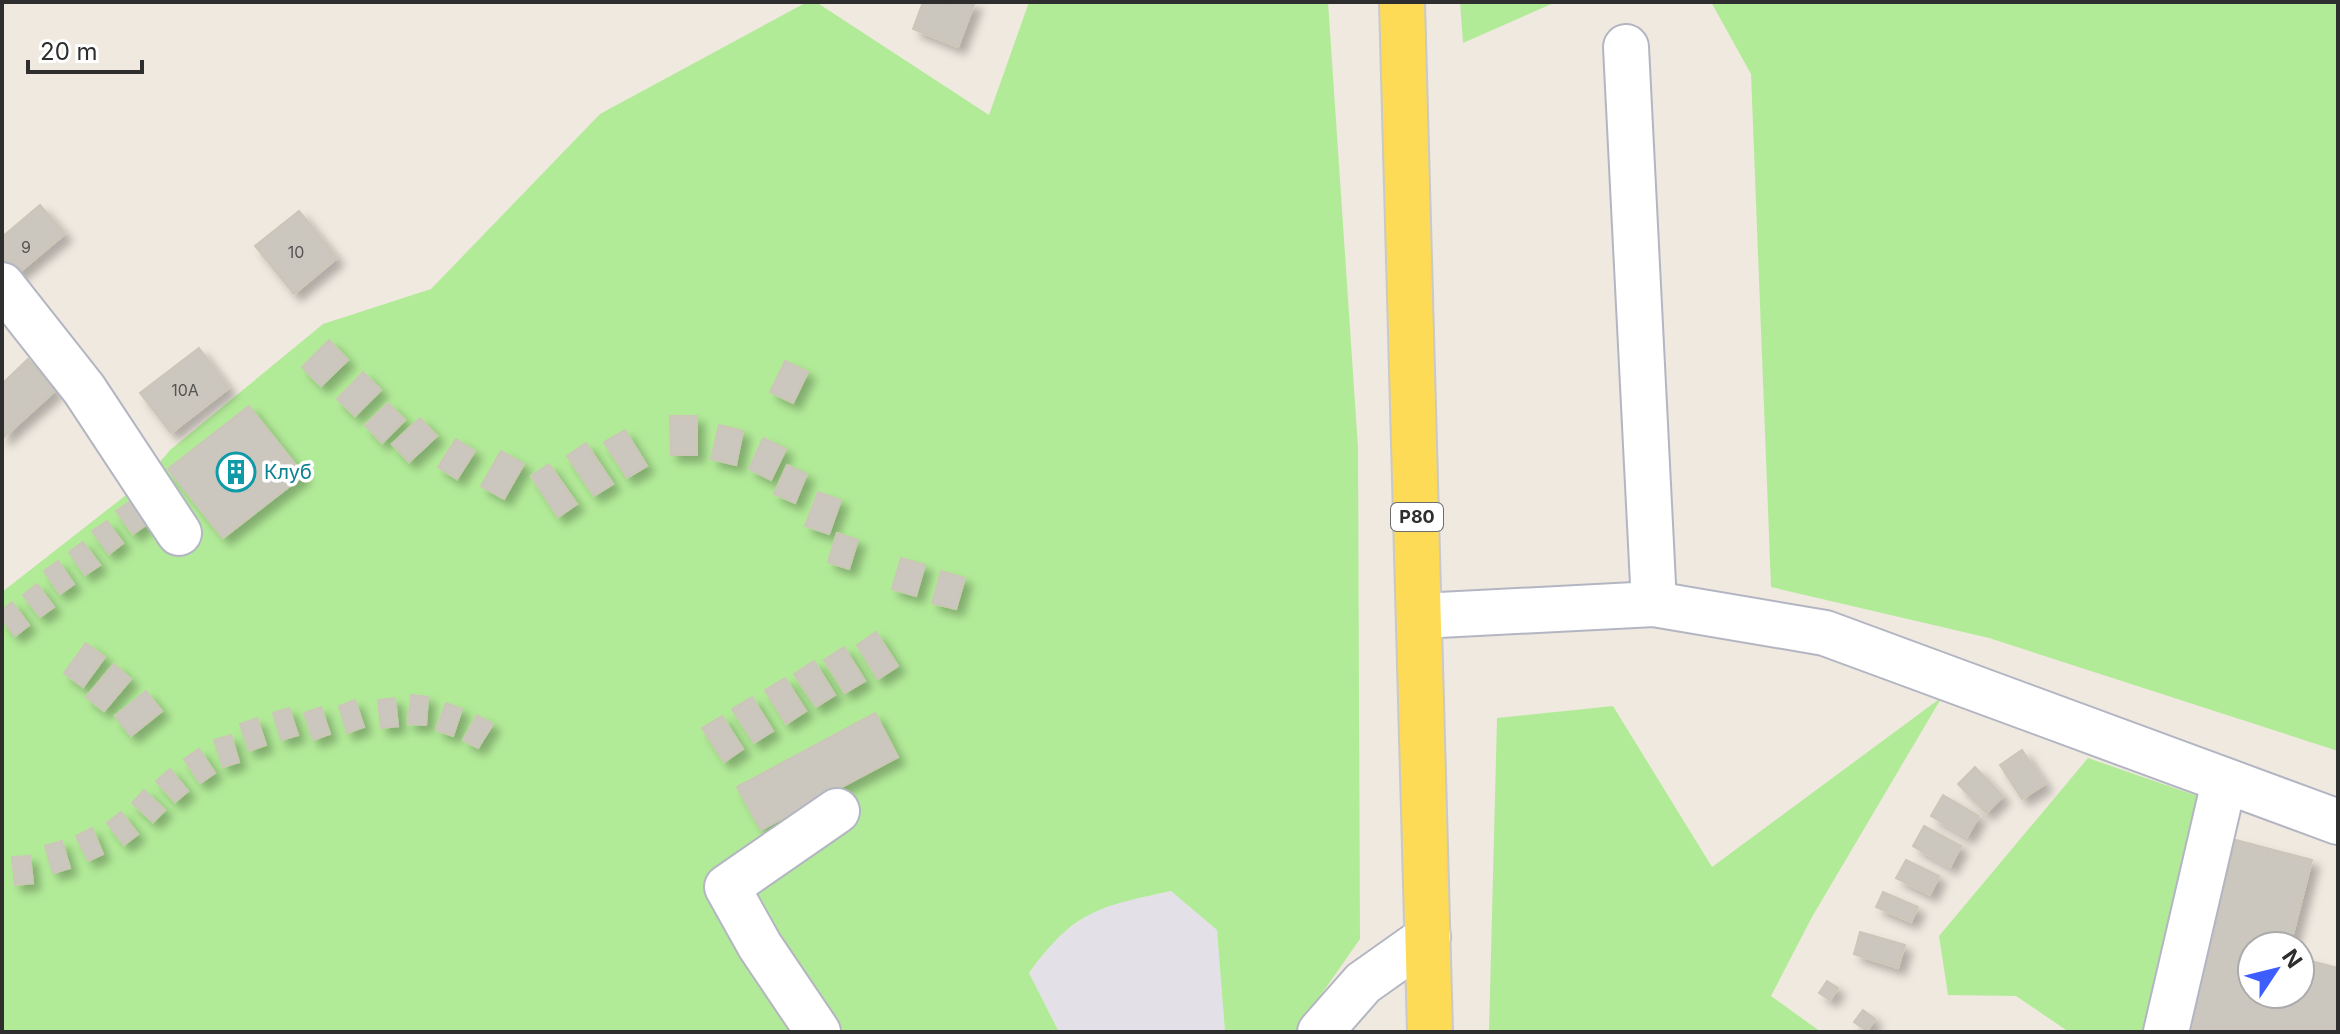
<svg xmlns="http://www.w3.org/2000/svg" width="2340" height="1034" font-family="Inter,sans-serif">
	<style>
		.industrial { fill: #e3e0e8 }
		.green { fill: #b2eb98 }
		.building { fill: #cbc7be; stroke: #ccc6b8; stroke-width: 2; filter: url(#shadow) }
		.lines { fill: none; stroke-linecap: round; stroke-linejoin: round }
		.minor-casing { stroke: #b3b6c2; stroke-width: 48 }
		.major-casing { stroke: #c9c9c9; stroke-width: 48 }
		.minor { stroke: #fff; stroke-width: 44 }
		.major { stroke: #fedb57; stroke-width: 44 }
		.labels { text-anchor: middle; stroke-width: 7; stroke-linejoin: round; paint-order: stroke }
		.number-label { font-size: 16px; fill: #555452 }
		.shield { fill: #fff; stroke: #6d6d6d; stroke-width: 2 }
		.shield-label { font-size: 18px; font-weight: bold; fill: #2e2e2e }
		.culture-label { font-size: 20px; fill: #0d838f; stroke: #fff; text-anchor: start }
	</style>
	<defs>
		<filter id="shadow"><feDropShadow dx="7" dy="7" stdDeviation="4" flood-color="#0004"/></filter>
	</defs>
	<rect width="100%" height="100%" fill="#f0e9e0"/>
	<path class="industrial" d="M1171,891L1217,930L1225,1032H1059L1029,973L1054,939L1099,907Z"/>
	<g class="green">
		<path d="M807,2H816L989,115L1029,2H1328L1358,447L1360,939L1295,1032H1225L1217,930L1171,891C1098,907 1075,910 1029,973L1059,1032H2V592L144,481L170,450L323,324L431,289L600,114Z"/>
		<path d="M1460,2H1556L1463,43Z"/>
		<path d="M1711,2H2338V751L1989,638L1771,587L1751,74Z"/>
		<path d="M1942,697L1812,917L1771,996L1821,1032H1489L1497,718L1613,706L1712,867Z"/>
		<path d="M2088,758L2206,799L2146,1032H2069L2016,996L1948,995L1939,936Z"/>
	</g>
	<g class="building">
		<path d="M923,2L951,5L952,2H975L958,47L913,29Z"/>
		<path d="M40,205L65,234L16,275L2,258V237Z"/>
		<path d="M299,211L337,258L294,294L255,246Z"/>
		<path d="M329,340L348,360L321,386L302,367Z"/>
		<path d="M199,348L229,388L171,433L140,393Z"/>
		<path d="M28,359L56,390L2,439V384Z"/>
		<path d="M785,361L808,372L793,403L770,392Z"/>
		<path d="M363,372L381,390L355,416L337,399Z"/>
		<path d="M388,403L405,420L382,443L365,425Z"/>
		<path d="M249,406L304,475L223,538L168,469Z"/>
		<path d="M670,416H697V455H671Z"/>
		<path d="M420,418L437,436L409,462L392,444Z"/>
		<path d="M719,425L743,431L736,465L711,459Z"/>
		<path d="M625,430L647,466L627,478L604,442Z"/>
		<path d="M763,438L786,449L771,480L749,469Z"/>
		<path d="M456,439L475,451L457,479L438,467Z"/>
		<path d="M586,443L613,484L594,496L567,456Z"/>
		<path d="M501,451L524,464L504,499L481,486Z"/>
		<path d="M549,464L577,504L558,517L531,476Z"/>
		<path d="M787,465L807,474L795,503L774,494Z"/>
		<path d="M818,492L841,500L829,534L805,526Z"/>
		<path d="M131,501L147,524L133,534L116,511Z"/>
		<path d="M107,521L123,543L109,554L92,531Z"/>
		<path d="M837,533L858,540L849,569L828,562Z"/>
		<path d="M83,542L100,565L85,575L69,552Z"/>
		<path d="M901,558L925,565L916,596L892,589Z"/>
		<path d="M58,561L74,584L60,594L44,571Z"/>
		<path d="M941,571L965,578L956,609L932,603Z"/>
		<path d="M37,584L54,607L40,617L23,595Z"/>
		<path d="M12,602L29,625L15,636L2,619V610Z"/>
		<path d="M876,632L898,666L878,679L857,645Z"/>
		<path d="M86,643L105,657L83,687L64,673Z"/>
		<path d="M844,647L865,681L845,693L824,660Z"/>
		<path d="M814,661L835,695L816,707L794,674Z"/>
		<path d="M114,664L131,679L104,711L86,697Z"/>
		<path d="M785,678L806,711L786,724L765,690Z"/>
		<path d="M146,691L162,711L131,736L115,716Z"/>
		<path d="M411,695L428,697L426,725L408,724Z"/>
		<path d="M752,697L773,731L754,743L732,709Z"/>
		<path d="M395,698L398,726L381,728L378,700Z"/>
		<path d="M355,700L364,727L347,733L339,706Z"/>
		<path d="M446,703L462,709L453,736L436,730Z"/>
		<path d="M321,707L330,734L313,740L304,713Z"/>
		<path d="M289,708L298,735L281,740L273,713Z"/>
		<path d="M875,713L898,757L761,830L737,787Z"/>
		<path d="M477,715L493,724L478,748L463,740Z"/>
		<path d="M722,716L743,749L724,762L702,728Z"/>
		<path d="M257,718L266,745L249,751L240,724Z"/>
		<path d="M231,735L239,762L223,767L214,740Z"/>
		<path d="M199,749L215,773L200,783L184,759Z"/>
		<path d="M2022,750L2045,784L2022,799L2000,765Z"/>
		<path d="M1975,767L2003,796L1986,813L1958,784Z"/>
		<path d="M170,769L188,791L175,802L156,781Z"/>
		<path d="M144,790L165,810L153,822L132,803Z"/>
		<path d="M1943,795L1979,816L1967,837L1931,816Z"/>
		<path d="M121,812L138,834L124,845L107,823Z"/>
		<path d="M1924,826L1961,846L1950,867L1913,846Z"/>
		<path d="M92,828L103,854L88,861L76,836Z"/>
		<path d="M2236,840L2312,860L2290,946H2252V994H2300V958L2338,968V1032H2187Z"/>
		<path d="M62,841L70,868L53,873L45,846Z"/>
		<path d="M30,856L33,883L15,885L12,857Z"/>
		<path d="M1906,860L1939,876L1930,895L1896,878Z"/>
		<path d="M1883,892L1918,907L1911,922L1876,907Z"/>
		<path d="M1860,932L1905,945L1898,968L1854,954Z"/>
		<path d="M1827,981L1838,988L1830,1000L1819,993Z"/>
		<path d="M1863,1010L1875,1019L1867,1031L1854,1022Z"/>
	</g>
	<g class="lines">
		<g class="minor-casing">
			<g id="minor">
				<path d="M1626,47L1654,604"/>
				<path d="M2,285L84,389L179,533"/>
				<path d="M1420,616L1654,604L1825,633L2338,822"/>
				<path d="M818,1032L760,946L727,887L837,811"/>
				<path d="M1320,1032L1363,983L1428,937"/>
				<path d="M2166,1032L2224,782"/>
			</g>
		</g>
		<g class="major-casing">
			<path id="major" d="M1402,2L1430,1032"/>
		</g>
		<use href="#minor" class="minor"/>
		<use href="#major" class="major"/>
	</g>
	<defs>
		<g id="building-ring" transform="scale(2)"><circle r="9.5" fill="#fff" stroke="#0f9aa8" stroke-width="1.5"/><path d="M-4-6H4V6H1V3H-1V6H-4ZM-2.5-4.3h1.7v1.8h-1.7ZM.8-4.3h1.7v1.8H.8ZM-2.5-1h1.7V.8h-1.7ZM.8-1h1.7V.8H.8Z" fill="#0f9aa8"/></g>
	</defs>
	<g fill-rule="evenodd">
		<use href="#building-ring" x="236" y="472"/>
	</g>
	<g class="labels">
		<g class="number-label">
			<text x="26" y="253">9</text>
			<text x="296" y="258">10</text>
			<text x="185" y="396">10А</text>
		</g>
		<rect class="shield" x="1391" y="503" width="52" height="28" rx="6"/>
		<g class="shield-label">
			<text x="1417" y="523">Р80</text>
		</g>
		<g class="culture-label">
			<text x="264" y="479">Клуб</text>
		</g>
	</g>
	<rect width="2340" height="1034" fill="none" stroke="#2e2e2e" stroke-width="8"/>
	<g transform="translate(2276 970) rotate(55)"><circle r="38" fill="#ffffff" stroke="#ababab" stroke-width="2"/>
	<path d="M0-6L14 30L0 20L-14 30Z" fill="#3e5dff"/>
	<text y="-12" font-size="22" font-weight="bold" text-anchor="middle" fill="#2e2e2e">N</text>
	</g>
	<path d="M28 60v12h114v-12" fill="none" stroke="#2e2e2e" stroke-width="4"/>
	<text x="40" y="60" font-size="24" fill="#2e2e2e" stroke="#ffffff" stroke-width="6" paint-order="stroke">20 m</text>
</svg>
